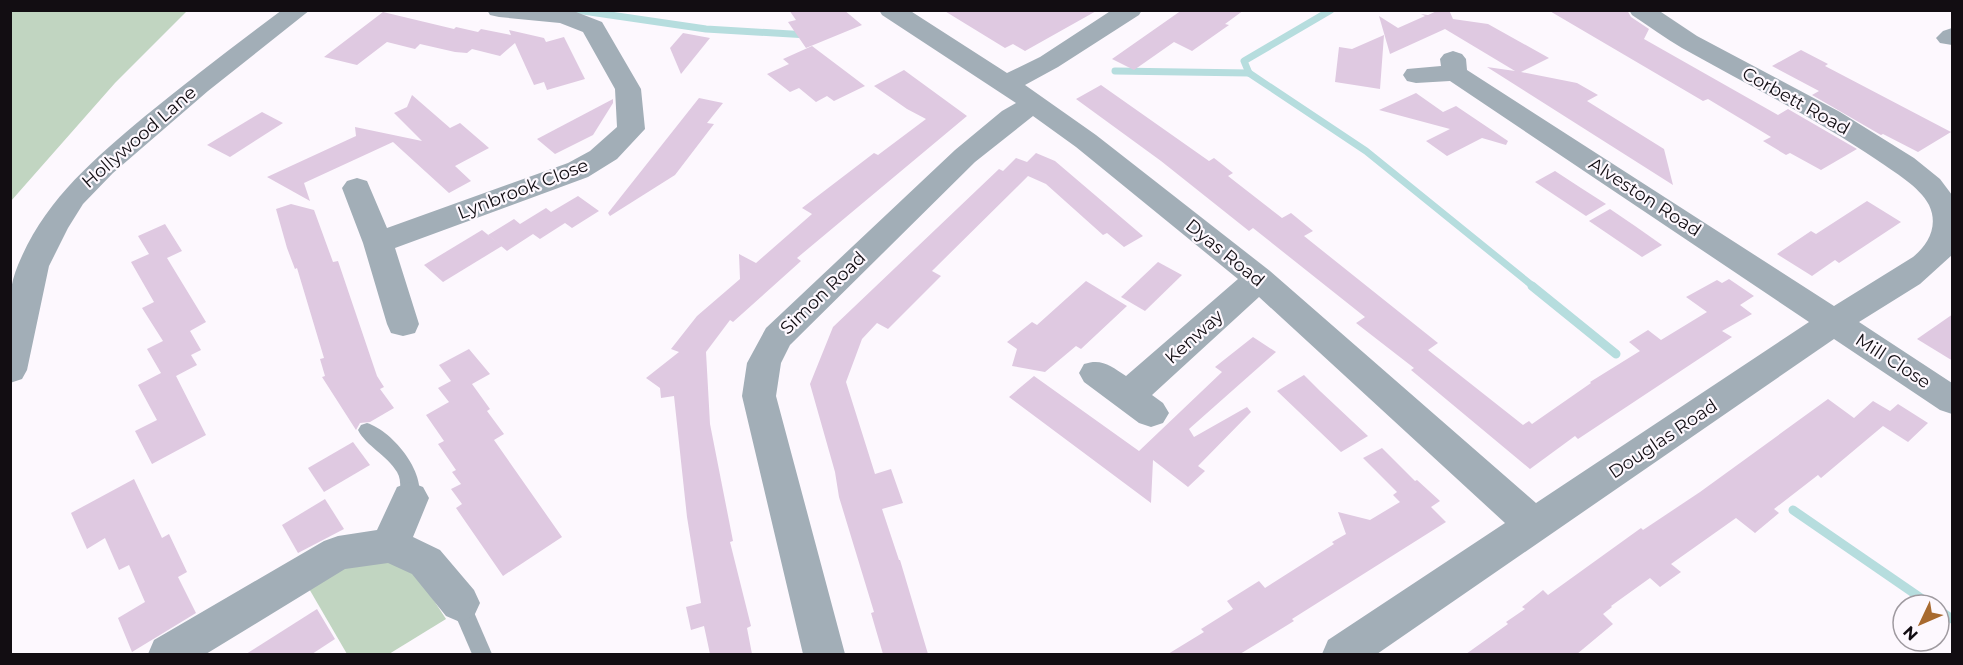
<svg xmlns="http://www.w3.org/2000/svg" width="1963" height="665" font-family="Montserrat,sans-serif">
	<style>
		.green { fill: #c1d5c1 }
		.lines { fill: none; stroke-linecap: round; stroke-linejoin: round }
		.stream-far1 { stroke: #b6ddde; stroke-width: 7 }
		.stream { stroke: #b6ddde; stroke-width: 9 }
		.building { fill: #dfc9e1 }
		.service { fill: #a2aeb7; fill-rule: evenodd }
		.minor { fill: #a2aeb7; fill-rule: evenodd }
		.tertiary { fill: #a2aeb7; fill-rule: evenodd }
		.labels { text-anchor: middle; stroke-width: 4.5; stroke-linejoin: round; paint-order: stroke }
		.street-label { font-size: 18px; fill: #120d12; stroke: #fdf8fe }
	</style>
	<rect width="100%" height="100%" fill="#fdf8fe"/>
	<g class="green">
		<path d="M11,10L187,11L115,83L11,201Z"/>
		<path d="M390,562L416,573L446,619L389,654H347L308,587L345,567Z"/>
	</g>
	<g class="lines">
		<g class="stream-far1">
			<path d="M576,10L706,29L808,35"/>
			<path d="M1115,71L1249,73L1366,151L1534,287"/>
			<path d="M1249,73L1244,61L1331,10"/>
		</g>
		<g class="stream">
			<path d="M1532,286L1616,354"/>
			<path d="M1793,510L1931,605"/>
			<path d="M1939,610L1952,619"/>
		</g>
	</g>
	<g class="building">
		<path d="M789,10H844L862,25L806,48L788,22L796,20Z"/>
		<path d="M943,10H1098L1025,51L1013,44L1005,48Z"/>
		<path d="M1182,10H1244L1225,24L1229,25L1192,51L1174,42L1134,70L1112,59Z"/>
		<path d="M1439,10H1449L1453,19L1488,24L1549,58L1521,72L1577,83L1598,95L1587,101L1664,149L1673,185L1487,67L1515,71L1445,29L1390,54L1379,16L1398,28L1425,16L1421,14L1428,15Z"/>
		<path d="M1548,10H1627L1631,17L1649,29L1644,39L1778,115L1788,109L1857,149L1821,170L1790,153L1786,155L1763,141L1771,137L1708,99L1703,101Z"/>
		<path d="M383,12L454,29L456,27L478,32L481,29L511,35L509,30L544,38L546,42L564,37L585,79L547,90L544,82L534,85L515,43L500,56L472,49L467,53L455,52L420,44L415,49L387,42L357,65L324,57Z"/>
		<path d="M683,33L710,38L681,74L670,48Z"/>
		<path d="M1384,35L1380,89L1335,82L1339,47L1352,49Z"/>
		<path d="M812,46L865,86L834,101L827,96L816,102L799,88L790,92L767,74L789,64L783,59Z"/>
		<path d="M1801,50L1828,64L1825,66L1951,132L1918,152L1883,134L1881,135L1812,95L1819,91L1772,66Z"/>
		<path d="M904,70L967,116L797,258L801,261L733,322L730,320L706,352L710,424L733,541L730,542L751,626L747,628L752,654H710L704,626L691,630L686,607L701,603L687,517L674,396L661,398L660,388L646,378L679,352L671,349L697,316L740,279L739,254L756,263L812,214L802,208L874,153L878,155L926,119L907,109L874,86Z"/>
		<path d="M1101,85L1209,161L1214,158L1233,173L1228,176L1282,218L1291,213L1313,231L1304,236L1438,343L1428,350L1523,425L1529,421L1532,424L1591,383L1590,382L1640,351L1629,342L1648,330L1661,340L1707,312L1686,297L1717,280L1722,283L1729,279L1754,296L1740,305L1752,314L1722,331L1732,337L1578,439L1575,436L1530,469L1411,370L1414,368L1356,323L1365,317L1253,228L1249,231L1161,161L1076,99Z"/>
		<path d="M1416,93L1443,112L1456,106L1508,141L1506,145L1482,138L1447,156L1426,141L1450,129L1379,110Z"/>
		<path d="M412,95L450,128L460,123L489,148L455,166L471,181L449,193L393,142L304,183L310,201L267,177L356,136L355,127L422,141L394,113L407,107Z"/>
		<path d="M699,98L723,103L707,123L714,124L675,175L610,216L608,213Z"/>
		<path d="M613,99V103L593,135L555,154L537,139Z"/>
		<path d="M262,112L283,123L230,157L207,145Z"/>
		<path d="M1036,153L1055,161L1143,236L1124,247L1107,233L1103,235L1046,184L1028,176L932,271L941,276L888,329L877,323L862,339L846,382L875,474L891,469L903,503L882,509L899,560H900L928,654H883L871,613L874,612L839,497L835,472L810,384L833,327L999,169L1003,171L1016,158L1027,162Z"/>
		<path d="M1555,171L1581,188L1606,204L1586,216L1535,182Z"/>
		<path d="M578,196L599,211L572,228L565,223L540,239L533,234L507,251L488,235L514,219L520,224L546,208L551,212Z"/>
		<path d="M1867,201L1901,222L1839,263L1835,260L1812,276L1777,254L1811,231L1816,234Z"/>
		<path d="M291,204L314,210L333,262L338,261L377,376L384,387L380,389L394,408L370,422L360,423L356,430L322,377L325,376L320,359L324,358L297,268L295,269L287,248L276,209Z"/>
		<path d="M1610,209L1635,226L1662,245L1642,257L1589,221Z"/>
		<path d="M165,224L182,251L167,258L206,322L190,331L201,350L191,355L197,365L176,376L206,435L152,464L135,431L157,420L138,385L161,373L147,349L163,341L142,308L154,302L131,262L149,254L138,236Z"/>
		<path d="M482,230L502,246L443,282L424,265Z"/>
		<path d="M1158,262L1182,275L1145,311L1121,297Z"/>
		<path d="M1086,281L1127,306L1081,349L1076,346L1045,372L1012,366L1017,349L1007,342L1032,322L1037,325Z"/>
		<path d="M1953,314V361L1917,339Z"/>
		<path d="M1253,337L1276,352L1189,429L1194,437L1247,407L1251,412L1198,466L1205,471L1188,487L1153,460L1151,503L1009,397L1034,376L1139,451L1222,372L1215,367Z"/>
		<path d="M469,349L490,374L472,384L490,409L487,411L504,434L494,440L562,537L503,576L456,508L462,504L451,489L461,484L452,472L456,470L438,444L444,441L426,415L449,402L438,388L451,381L439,365Z"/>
		<path d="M1304,375L1320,391L1368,436L1341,452L1277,391Z"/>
		<path d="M1828,399L1854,418L1873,401L1890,411L1898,404L1928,423L1908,442L1883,426L1821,478L1818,475L1774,509L1779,513L1755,533L1736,518L1671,564L1681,572L1660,587L1650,578L1611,606L1612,607L1603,614L1613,624L1577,654H1466L1508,624L1506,622L1525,609L1522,607L1543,590L1548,595L1641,528L1643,530L1700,492Z"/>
		<path d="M353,442L370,465L324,492L308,468Z"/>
		<path d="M1382,448L1415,481L1417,480L1440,501L1431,507L1446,522L1292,619L1294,621L1240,654H1168L1204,632L1201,629L1233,609L1227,601L1259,581L1265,588L1334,544L1332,542L1346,534L1338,512L1370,520L1400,502L1393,495L1397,492L1363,458Z"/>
		<path d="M134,479L162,538L169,534L187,572L178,577L196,613L132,652L118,618L145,602L129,565L119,570L105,538L87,549L71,513Z"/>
		<path d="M325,499L344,529L298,553L282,525Z"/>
		<path d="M317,609L335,639L312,654H246Z"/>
	</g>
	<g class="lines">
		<g class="service">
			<path d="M367,423C393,431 430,476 417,504L410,506L403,504C398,494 403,482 397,472C387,455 366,446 358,430L361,425Z"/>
			<path d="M460,594L467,596L492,654H472L450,603L453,596Z"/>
		</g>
		<g class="minor">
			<path d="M487,10H571L602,22L641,89L645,129L617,159L588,177L395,248L419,324L415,333L403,336L391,333L387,324L363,243L342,188L347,181L357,178L367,181L387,228L568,163L590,151L617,127L615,89L583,32L560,23L499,17L490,15Z"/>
			<path d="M879,10H909L1007,73L1040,57L1112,10H1142L1139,15L1058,67L1025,85L1096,135L1270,271L1536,503L1809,322L1450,81L1416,83L1407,81L1403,75L1407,69L1441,66L1440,59L1444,54L1453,51L1462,54L1466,59L1467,70L1834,306L1913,257C1928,245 1939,226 1929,205C1919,186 1894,172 1877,160C1815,118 1748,85 1682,48C1665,38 1649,26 1632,15L1629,10H1658L1697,36L1840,112L1914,158L1940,179L1952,195V255L1920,284L1859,322L1952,383V414L1940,410L1834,339L1377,654H1322L1328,640L1505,523L1259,297L1152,395L1163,403L1169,413L1163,423L1151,427L1139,423L1084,382L1079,373L1084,364C1102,358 1111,366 1126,376L1238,279L1076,147L1033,116L975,162L790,345L781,363L776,396L845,654H803L742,396L747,363L766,328L955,150L1002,111L1016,103L882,15Z"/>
			<path d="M1952,28V45L1940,43L1936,38L1943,31Z"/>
			<path d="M410,482L423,487L429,498L413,537L440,550L474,590L480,603L474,616L460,622L446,616L412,574L388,563L345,569L206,654H148L154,640L324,541L338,536L377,530L397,487Z"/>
		</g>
		<path class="tertiary" d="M282,10H310L208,91L113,173L83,204L68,228L49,266L27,370L22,379L10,383C10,346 3,300 18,265C45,200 92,161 144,117C189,80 235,45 282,10Z"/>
	</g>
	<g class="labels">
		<g class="street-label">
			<text transform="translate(1796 101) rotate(29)" y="6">Corbett Road</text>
			<text transform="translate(139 137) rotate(-41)" y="6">Hollywood Lane</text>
			<text transform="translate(523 189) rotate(-21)" y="6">Lynbrook Close</text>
			<text transform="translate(1645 197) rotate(33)" y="6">Alveston Road</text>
			<text transform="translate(1225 253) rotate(39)" y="6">Dyas Road</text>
			<text transform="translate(823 293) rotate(-44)" y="6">Simon Road</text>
			<text transform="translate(1194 337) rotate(-42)" y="6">Kenway</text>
			<text transform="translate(1893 361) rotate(33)" y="6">Mill Close</text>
			<text transform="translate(1663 439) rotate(-34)" y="6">Douglas Road</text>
		</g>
	</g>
	<rect width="1963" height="665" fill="none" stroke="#120d12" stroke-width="24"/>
	<g transform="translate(1921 623) rotate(226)"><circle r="28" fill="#fdf8fe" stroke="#9f9aa0" stroke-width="1.5"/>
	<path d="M0-4.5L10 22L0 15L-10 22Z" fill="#a86a2f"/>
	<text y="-9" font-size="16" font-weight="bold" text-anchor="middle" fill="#120d12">N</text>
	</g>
</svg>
